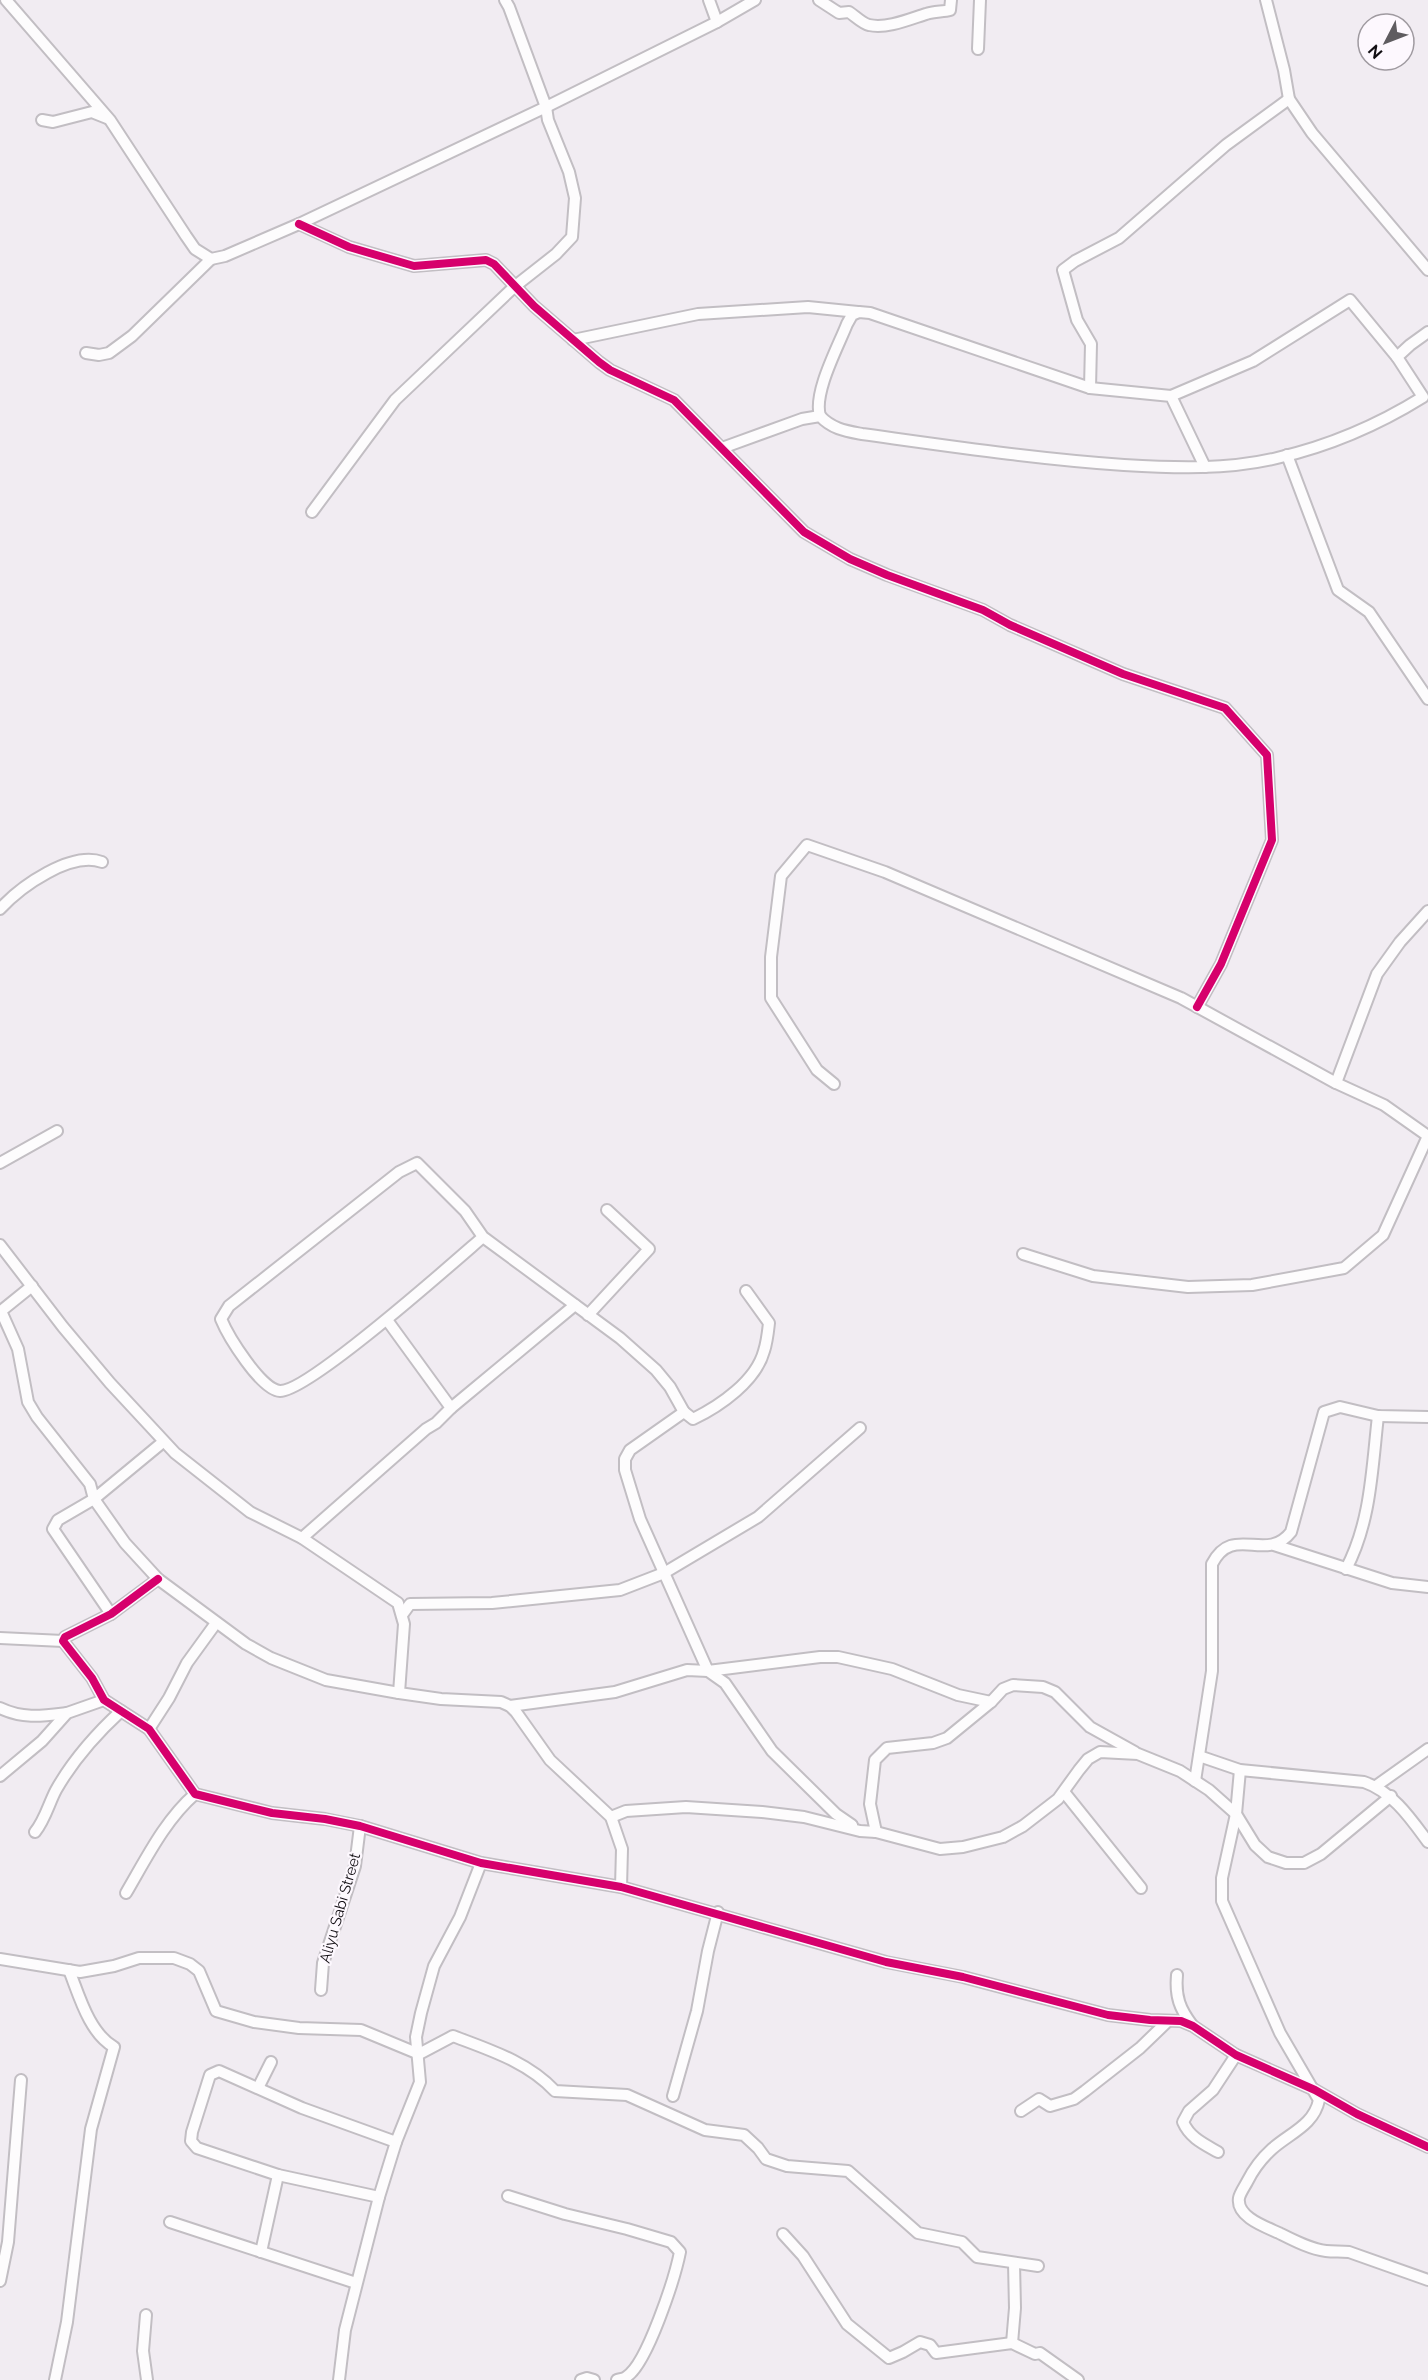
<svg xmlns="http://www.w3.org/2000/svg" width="1428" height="2380" font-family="Raleway,sans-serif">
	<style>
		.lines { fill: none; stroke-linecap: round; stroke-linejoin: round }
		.minor-casing { stroke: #c2bec3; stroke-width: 14 }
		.minor { stroke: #fdfcfd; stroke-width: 10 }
		.cycleway-casing { stroke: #fdf8fe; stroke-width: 11 }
		.cycleway { stroke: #d6006c; stroke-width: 8 }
		.labels { text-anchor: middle; stroke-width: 4.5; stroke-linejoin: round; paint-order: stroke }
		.street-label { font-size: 15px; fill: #110e12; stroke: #fdf8fe }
	</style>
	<rect width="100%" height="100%" fill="#f1ecf2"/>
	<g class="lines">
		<g class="minor-casing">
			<g id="minor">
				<path d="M6,0L110,120L186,236L195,249L211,259L225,256L299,224L546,107L717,22L755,0"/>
				<path d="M709,0L717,22"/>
				<path d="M819,0L839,13L849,12C855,16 863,24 869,25C887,29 910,19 926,14C934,11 943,12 950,10L951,0"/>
				<path d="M1266,0L1284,70L1289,99L1312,133L1428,270"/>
				<path d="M978,49L980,0"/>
				<path d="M42,120L53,122L92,112L107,118"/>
				<path d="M299,224L349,247L414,266L486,260L494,264L534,306L599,362L610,370L674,400L804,532L850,559L887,575L983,610L1010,625L1123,674L1225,708L1267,755L1272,840L1221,964L1197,1007"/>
				<path d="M573,340L698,314L808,307L858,312"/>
				<path d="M86,353L99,355L109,353L132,336L211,259"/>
				<path d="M1090,388L1091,344L1077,320L1063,270L1075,261L1119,238L1226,145L1289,99"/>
				<path d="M1171,396L1253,361L1350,300L1397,357"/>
				<path d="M820,416C813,393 838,347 847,324L852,315L859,312L870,313L1090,388L1171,396L1205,467"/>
				<path d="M722,448L802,419L820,416C832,429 846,431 862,434C949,446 1036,459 1124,465C1174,468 1228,470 1277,458C1329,446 1378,425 1423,397L1397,357L1410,345L1428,332"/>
				<path d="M1287,455L1338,590L1369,612L1428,699"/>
				<path d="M312,512L395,400L514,287L556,254L572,237L575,198L569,172L548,120L546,107L509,7L505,0"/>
				<path d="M0,909C21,886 71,851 102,862"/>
				<path d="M1336,1083L1377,974L1400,942L1428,911"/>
				<path d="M834,1084L817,1070L771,998V957L781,876L807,845L885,872L1181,998L1336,1083L1384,1105L1428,1136"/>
				<path d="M0,1163L57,1131"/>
				<path d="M483,1237C454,1262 308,1392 280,1391C261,1390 228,1336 221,1319L229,1306L399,1172L417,1163L465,1211L483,1237L620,1338L656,1370L670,1387L684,1412"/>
				<path d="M0,1245L63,1327L110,1383L175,1453L250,1512L302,1538L398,1603L404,1624L399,1693L441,1699L501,1702L510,1706L516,1712L550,1760L611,1817L622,1849L621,1887"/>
				<path d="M1023,1254L1093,1276L1188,1287L1252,1285L1344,1268L1383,1235L1428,1136"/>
				<path d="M32,1286L1,1311L18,1349L28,1402L37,1417L90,1484L94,1499L125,1543L158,1579L246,1644L271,1658L326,1680L399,1693"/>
				<path d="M746,1291L769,1323C768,1332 767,1342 764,1351C756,1381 720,1406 693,1419L684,1412L630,1450L625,1459V1470L640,1519L708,1671L820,1657H838L892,1669L958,1695L991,1702"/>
				<path d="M588,1315L649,1249L607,1210"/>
				<path d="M451,1408L575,1305"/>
				<path d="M302,1538L426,1429L436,1423L451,1408L387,1320"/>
				<path d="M1274,1545L1392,1583L1428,1587"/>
				<path d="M1346,1569C1371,1522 1372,1468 1378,1416"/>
				<path d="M158,1579L111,1614L65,1637L63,1641L92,1678L104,1700L149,1729L195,1794L272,1813L325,1819L360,1826L481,1863L621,1887L886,1962L963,1977L1108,2015L1150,2020L1181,2021L1193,2026L1236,2055L1315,2090L1357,2114L1428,2147"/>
				<path d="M111,1614L53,1529L58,1520L94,1499L163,1442"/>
				<path d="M402,1615L410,1604L492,1603L620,1590L664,1573L758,1517L860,1428"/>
				<path d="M0,1638L63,1641"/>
				<path d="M510,1706L615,1692L687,1670L708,1671L725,1683L772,1751L836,1814L852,1825"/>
				<path d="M0,1708C23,1719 42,1716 67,1713"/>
				<path d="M149,1729L169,1698L187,1663L216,1623"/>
				<path d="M1199,1756L1240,1770L1364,1782C1393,1792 1411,1819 1428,1842"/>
				<path d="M1240,1770L1236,1814L1222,1878V1901L1280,2033L1319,2100C1314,2125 1290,2133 1272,2149C1262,2158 1253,2170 1247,2182C1245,2186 1240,2193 1239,2198C1236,2217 1266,2227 1279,2233C1293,2240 1310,2249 1326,2251C1334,2252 1341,2251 1349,2252L1428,2280"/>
				<path d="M0,1776L42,1741L67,1713L104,1700"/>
				<path d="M1195,1781L1212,1671V1564C1233,1523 1266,1564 1291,1532L1324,1412L1340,1407L1378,1416L1428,1417"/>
				<path d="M1376,1786L1428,1749"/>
				<path d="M1064,1792L1141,1888"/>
				<path d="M611,1817L626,1811L686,1807L762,1812L804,1817L860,1831L876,1832L940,1849L963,1847L1003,1837L1023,1826L1058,1799L1079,1770L1088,1759L1100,1752L1138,1754L1180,1771L1209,1790L1236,1814L1255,1845L1268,1857L1286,1863H1304L1321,1854L1391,1796"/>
				<path d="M35,1832C45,1820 49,1803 56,1790C73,1760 96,1734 121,1711"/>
				<path d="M876,1832L870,1804L875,1760L887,1748L933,1743L947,1738L991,1702L1003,1689L1013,1685L1043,1687L1055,1692L1090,1727L1135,1752"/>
				<path d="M126,1893C146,1859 165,1820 195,1794"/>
				<path d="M0,1959L80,1972L114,1966L139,1958H174L190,1964L199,1971L216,2011L254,2022L299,2028L361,2030L419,2054L453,2036C490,2050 528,2062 555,2091L627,2095L705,2130L744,2135L758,2148L766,2159L787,2166L848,2171L918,2233L962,2242L977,2257L1038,2266"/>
				<path d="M1177,1975C1175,1997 1180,2009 1192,2025"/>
				<path d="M321,1990L323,1963L355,1866L360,1826"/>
				<path d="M258,2088L271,2062"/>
				<path d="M673,2096L697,2011L708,1951L718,1912"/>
				<path d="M1021,2111L1039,2099L1050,2106L1074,2099L1085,2091L1140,2048L1168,2021"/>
				<path d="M1218,2152C1204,2144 1190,2138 1183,2122L1189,2111L1213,2090L1236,2055"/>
				<path d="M508,2196L565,2214L627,2229L671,2242L680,2252C675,2277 647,2365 626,2377C624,2379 620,2379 617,2380"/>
				<path d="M379,2197L278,2175L197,2148L191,2141L192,2132L210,2075L219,2071L302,2108L396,2142"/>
				<path d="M170,2222L356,2283"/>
				<path d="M783,2234L803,2256L847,2324L889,2358L903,2352L920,2342L930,2345L936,2353L1012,2343L1035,2354L1040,2353L1078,2380"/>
				<path d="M261,2252L278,2175"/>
				<path d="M0,2281L8,2242L21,2080"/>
				<path d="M146,2315L143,2351L147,2380"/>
				<path d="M1012,2343L1015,2308L1014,2263"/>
				<path d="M55,2380L67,2322L91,2129L114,2047C89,2033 79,1995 69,1970"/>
				<path d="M339,2380L345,2330L379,2197L396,2142L420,2082L416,2037L421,2013L434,1966L460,1917L481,1863"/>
				<path d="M581,2380L587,2378L594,2380"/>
			</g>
		</g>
		<use href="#minor" class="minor"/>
		<g class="cycleway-casing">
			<g id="cycleway">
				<path d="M299,224L349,247L414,266L486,260L494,264L534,306L599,362L610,370L674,400L804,532L850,559L887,575L983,610L1010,625L1123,674L1225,708L1267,755L1272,840L1221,964L1197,1007"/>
				<path d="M158,1579L111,1614L65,1637L63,1641L92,1678L104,1700L149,1729L195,1794L272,1813L325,1819L360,1826L481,1863L621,1887L886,1962L963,1977L1108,2015L1150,2020L1181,2021L1193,2026L1236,2055L1315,2090L1357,2114L1428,2147"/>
			</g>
		</g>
		<use href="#cycleway" class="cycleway"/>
	</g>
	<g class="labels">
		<g class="street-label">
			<text transform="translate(340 1908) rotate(-74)" y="5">Aliyu Sabi Street</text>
		</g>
	</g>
	<g transform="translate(1386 42) rotate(228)"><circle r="28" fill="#fdf8fe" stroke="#9f9aa0" stroke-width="1.5"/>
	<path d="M0-4.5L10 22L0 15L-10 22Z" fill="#5f5c60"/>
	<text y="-9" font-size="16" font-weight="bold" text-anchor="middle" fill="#110e12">N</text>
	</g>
</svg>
